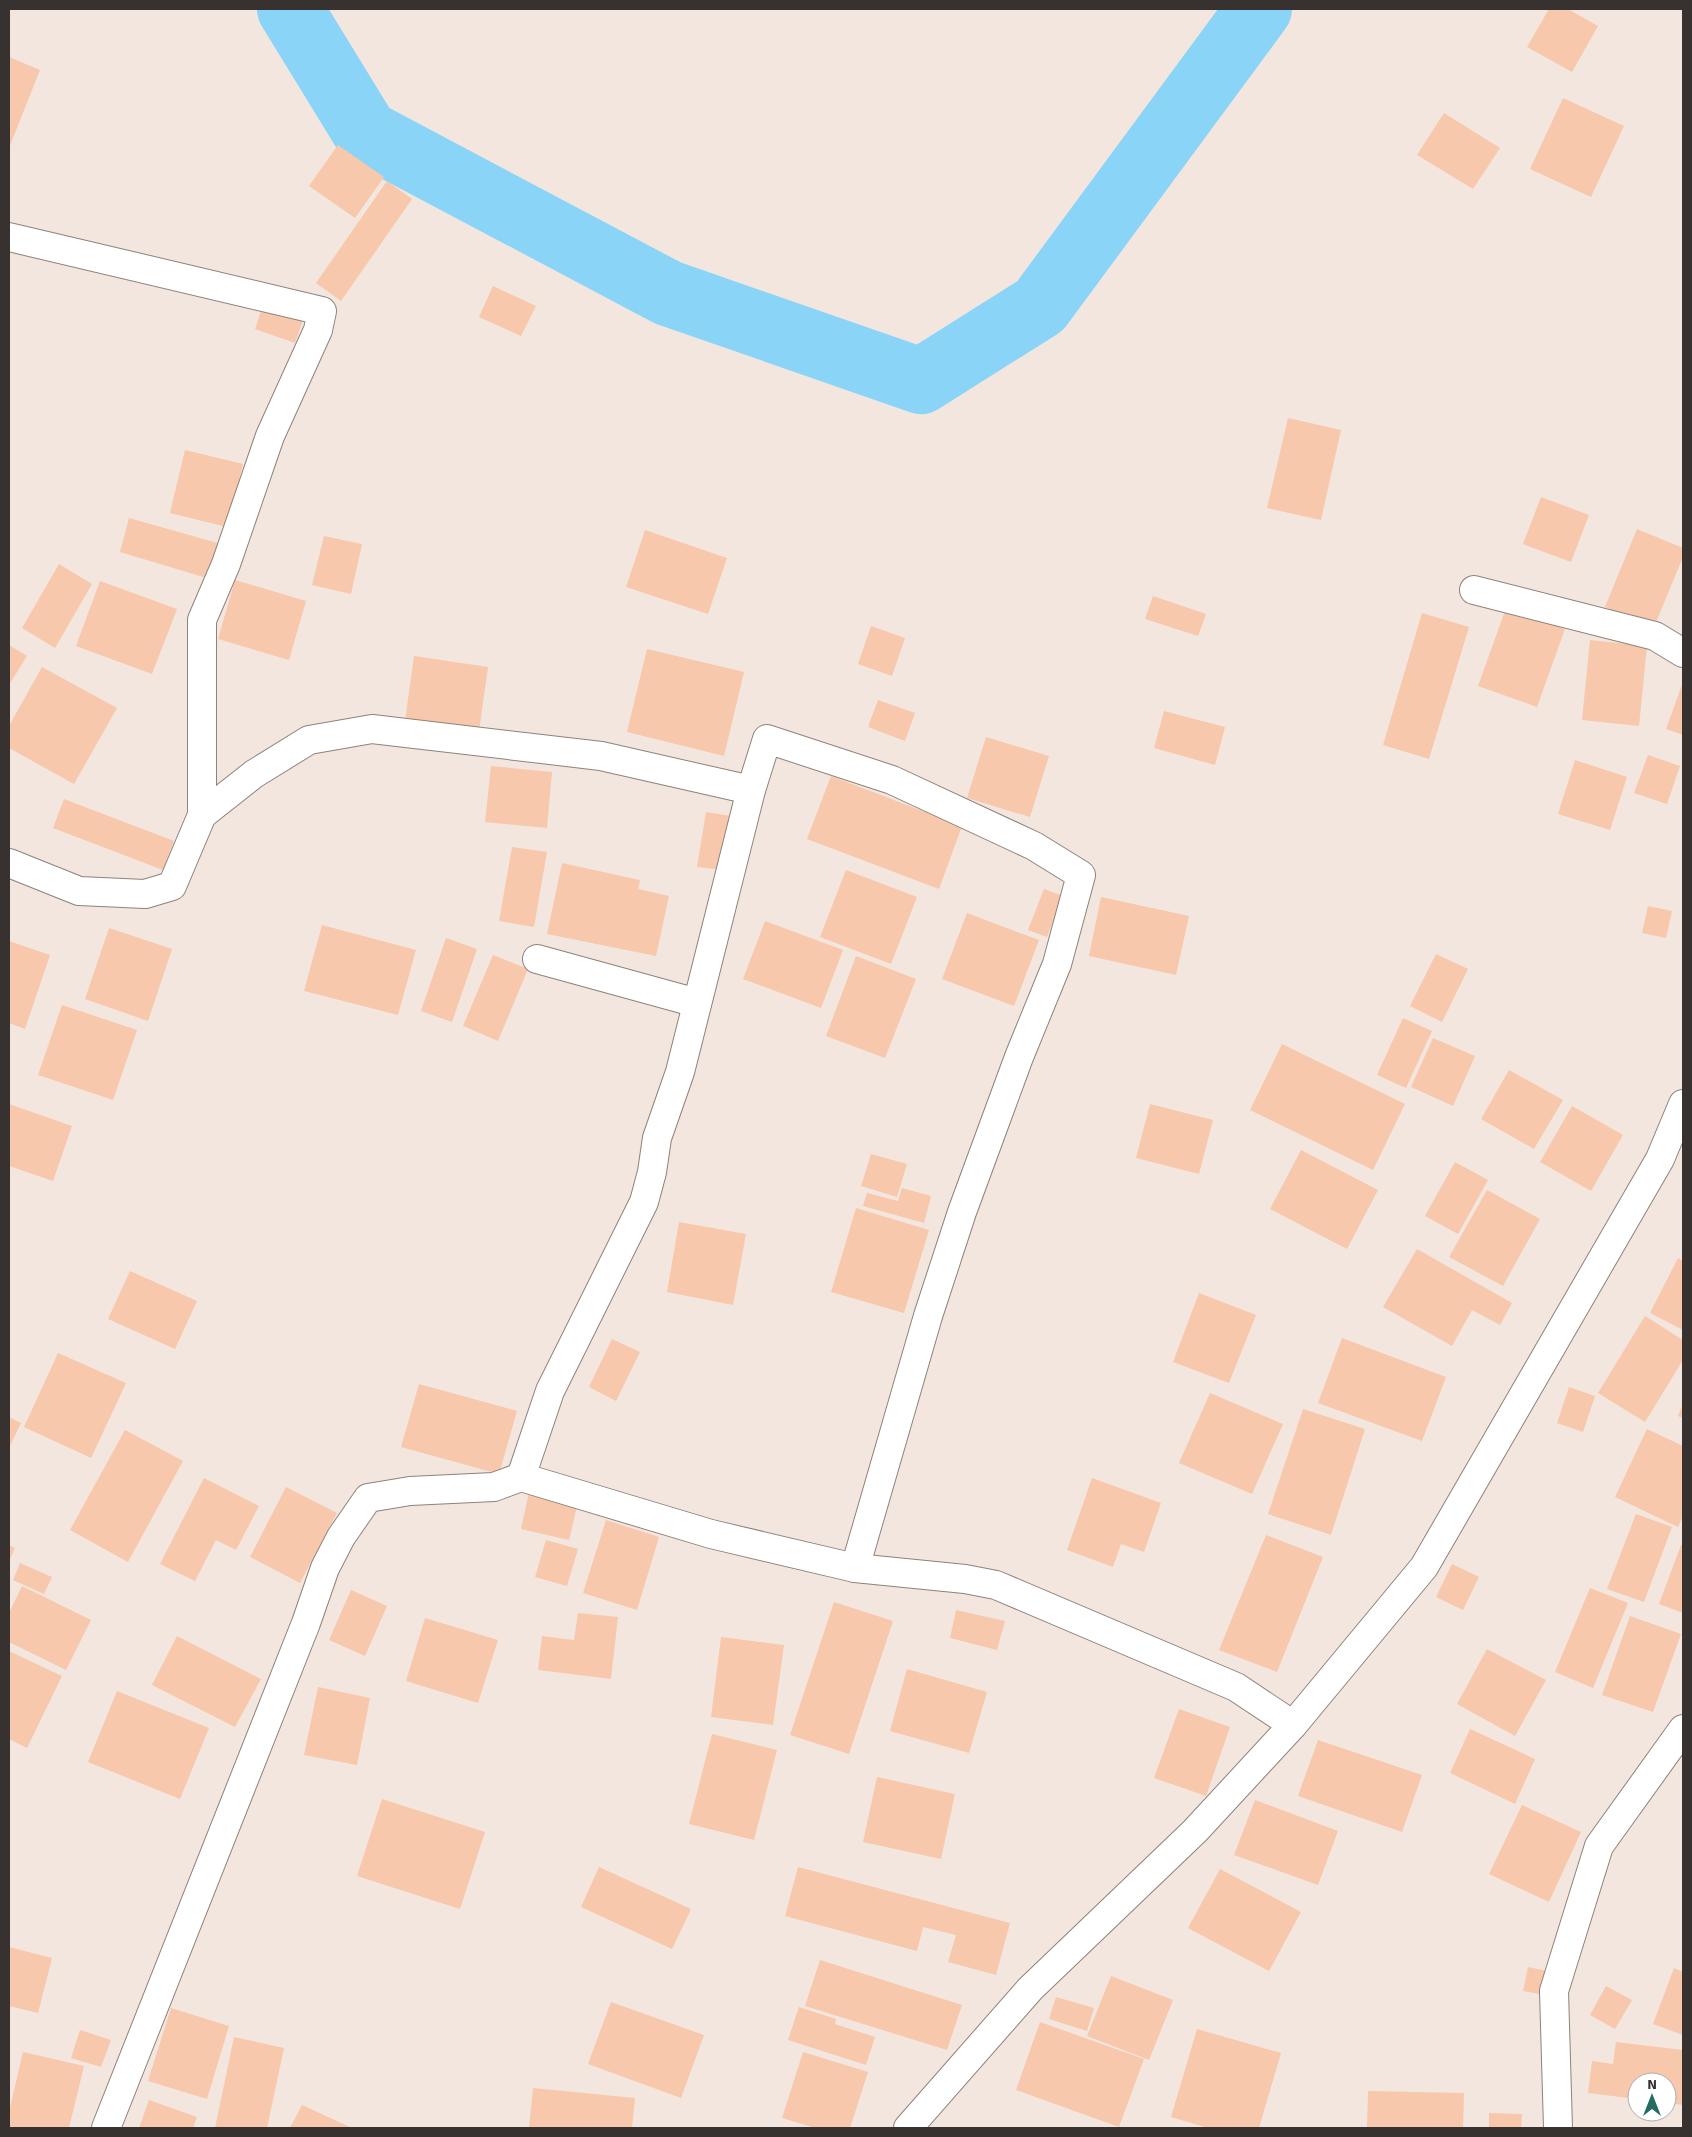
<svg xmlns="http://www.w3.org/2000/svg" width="1692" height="2137" font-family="Signika,sans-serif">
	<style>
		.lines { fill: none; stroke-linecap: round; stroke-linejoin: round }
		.river { stroke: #8ad5f7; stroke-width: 66 }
		.building { fill: #f7c8ab }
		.minor-casing { stroke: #8e827b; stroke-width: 30 }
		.minor { stroke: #fff; stroke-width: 28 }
	</style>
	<rect width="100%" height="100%" fill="#f3e6df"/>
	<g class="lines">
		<path class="river" d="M290,9L366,133L668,293L921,381L1040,306L1259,9"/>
	</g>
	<g class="building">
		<path d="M1549,9H1568L1598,26L1572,72L1527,47Z"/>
		<path d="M9,57L40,70L9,148Z"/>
		<path d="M1563,98L1624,126L1591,197L1530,169Z"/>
		<path d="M1444,113L1500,148L1473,189L1417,155Z"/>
		<path d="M338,145L384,177L355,218L309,186Z"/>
		<path d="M387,181L412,199L341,301L316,283Z"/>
		<path d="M493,286L536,306L521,336L479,317Z"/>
		<path d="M263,305L303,320L295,343L255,329Z"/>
		<path d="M1288,418L1341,430L1321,520L1267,508Z"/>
		<path d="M185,450L243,464L227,527L170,513Z"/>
		<path d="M1541,497L1589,515L1571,562L1523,544Z"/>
		<path d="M129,518L221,544L210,579L120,552Z"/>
		<path d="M1637,529L1683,548V557L1654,627L1605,607Z"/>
		<path d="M645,530L727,558L708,614L626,587Z"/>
		<path d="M324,536L362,544L351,594L312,585Z"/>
		<path d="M59,564L92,584L55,648L22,628Z"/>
		<path d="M235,580L306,601L289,660L218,639Z"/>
		<path d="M100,581L177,609L152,674L76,646Z"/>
		<path d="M1153,596L1206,614L1198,636L1145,619Z"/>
		<path d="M1506,608L1565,629L1537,707L1478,686Z"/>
		<path d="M1422,613L1469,627L1429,759L1383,745Z"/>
		<path d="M871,626L905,638L892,676L858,664Z"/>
		<path d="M1590,640L1647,646L1639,726L1582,720Z"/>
		<path d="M9,645L27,656L9,685Z"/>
		<path d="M647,649L744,672L724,756L627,732Z"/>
		<path d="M414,656L488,667L479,731L405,721Z"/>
		<path d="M42,667L117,708L74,784L9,748V726Z"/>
		<path d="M1683,682V735L1666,729Z"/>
		<path d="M878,700L915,713L905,741L868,727Z"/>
		<path d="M1164,711L1225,727L1215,765L1154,748Z"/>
		<path d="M986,737L1049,756L1030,817L967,798Z"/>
		<path d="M1648,755L1680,766L1667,804L1634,793Z"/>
		<path d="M1575,760L1627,777L1610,830L1558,814Z"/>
		<path d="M491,766L552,772L547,828L485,822Z"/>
		<path d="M831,776L962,826L939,889L807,839Z"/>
		<path d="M64,799L174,841L163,870L53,828Z"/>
		<path d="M706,812L732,816L723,870L697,867Z"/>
		<path d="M512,847L547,852L534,927L499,921Z"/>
		<path d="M562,863L640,880L638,889L669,896L656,956L547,934Z"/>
		<path d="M846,870L917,897L891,964L820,937Z"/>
		<path d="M1044,889L1063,896L1047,937L1028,930Z"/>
		<path d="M1101,897L1189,916L1176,975L1089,956Z"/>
		<path d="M1648,906L1672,911L1666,938L1642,933Z"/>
		<path d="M967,913L1039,940L1014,1006L942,979Z"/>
		<path d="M765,921L843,950L821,1008L743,979Z"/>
		<path d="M322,925L416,950L398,1015L304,991Z"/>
		<path d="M109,928L172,949L148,1021L85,999Z"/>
		<path d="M446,938L477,949L452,1022L421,1011Z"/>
		<path d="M9,941L50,955L25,1029L9,1023Z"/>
		<path d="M1436,954L1468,969L1442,1022L1410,1006Z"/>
		<path d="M493,955L528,969L498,1041L463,1026Z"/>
		<path d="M856,956L916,979L885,1058L826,1036Z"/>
		<path d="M62,1005L137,1030L113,1100L38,1075Z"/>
		<path d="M1403,1018L1432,1031L1406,1088L1377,1075Z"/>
		<path d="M1433,1038L1475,1056L1453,1106L1411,1087Z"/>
		<path d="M1282,1044L1405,1104L1373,1170L1250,1110Z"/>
		<path d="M1509,1070L1563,1100L1534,1149L1481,1119Z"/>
		<path d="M9,1104L72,1126L53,1181L9,1166Z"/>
		<path d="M1150,1104L1213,1120L1199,1174L1136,1158Z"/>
		<path d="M1572,1106L1623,1135L1591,1191L1540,1162Z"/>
		<path d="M1301,1150L1378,1190L1347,1249L1270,1209Z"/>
		<path d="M871,1154L907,1164L897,1197L861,1186Z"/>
		<path d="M1455,1162L1488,1180L1458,1234L1425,1216Z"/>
		<path d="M902,1188L931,1196L924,1223L863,1206L867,1193L898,1201Z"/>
		<path d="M1487,1190L1540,1219L1503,1286L1449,1257Z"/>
		<path d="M856,1208L929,1230L904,1313L831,1292Z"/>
		<path d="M679,1222L746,1234L733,1305L667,1292Z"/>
		<path d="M1417,1249L1512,1303L1500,1325L1472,1310L1452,1346L1383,1307Z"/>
		<path d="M1678,1258L1683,1261V1330L1650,1313Z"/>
		<path d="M130,1271L197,1301L175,1349L108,1319Z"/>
		<path d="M1199,1293L1256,1315L1229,1383L1173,1362Z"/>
		<path d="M1645,1316L1683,1340V1360L1645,1422L1598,1393Z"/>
		<path d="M1342,1338L1446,1377L1422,1441L1318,1403Z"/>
		<path d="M612,1339L640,1352L616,1401L589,1387Z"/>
		<path d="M58,1353L126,1383L91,1458L24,1427Z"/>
		<path d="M419,1384L517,1411L499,1474L401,1447Z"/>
		<path d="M1569,1387L1595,1396L1583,1432L1557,1423Z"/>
		<path d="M1210,1393L1283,1424L1252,1494L1179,1463Z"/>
		<path d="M1683,1404V1418L1678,1416Z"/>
		<path d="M1303,1409L1365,1429L1331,1535L1268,1514Z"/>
		<path d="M9,1417L21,1423L9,1448Z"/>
		<path d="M1647,1429L1683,1446V1516L1678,1527L1615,1497Z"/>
		<path d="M125,1430L183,1461L128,1562L70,1530Z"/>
		<path d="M204,1478L259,1506L236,1550L216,1540L195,1581L160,1564Z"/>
		<path d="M1092,1478L1161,1503L1144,1552L1121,1544L1113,1567L1067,1550Z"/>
		<path d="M286,1487L337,1513L300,1583L250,1557Z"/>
		<path d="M529,1492L578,1502L569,1540L521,1529Z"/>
		<path d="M1636,1514L1672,1527L1644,1602L1607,1589Z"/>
		<path d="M606,1520L659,1537L637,1610L583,1593Z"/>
		<path d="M1266,1535L1323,1557L1277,1672L1219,1650Z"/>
		<path d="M546,1540L578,1549L567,1586L535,1577Z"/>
		<path d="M9,1545L15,1548L9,1561Z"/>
		<path d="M1681,1545H1683V1613L1659,1604Z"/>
		<path d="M20,1563L52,1577L44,1594L13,1580Z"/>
		<path d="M1452,1564L1479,1577L1463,1610L1436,1597Z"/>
		<path d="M22,1586L91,1620L66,1670L9,1642V1613Z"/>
		<path d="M1590,1588L1628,1603L1593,1688L1555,1672Z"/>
		<path d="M351,1590L387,1606L365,1656L329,1640Z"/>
		<path d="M834,1602L893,1621L849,1754L790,1735Z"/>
		<path d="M956,1610L1005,1621L997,1650L950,1638Z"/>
		<path d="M578,1613L618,1617L611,1679L538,1670L542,1636L574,1640Z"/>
		<path d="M1630,1616L1681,1634L1653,1712L1602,1695Z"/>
		<path d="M425,1618L498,1640L478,1703L406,1681Z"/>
		<path d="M177,1636L261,1679L235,1727L152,1685Z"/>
		<path d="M721,1637L784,1645L773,1725L711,1717Z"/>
		<path d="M1487,1649L1546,1680L1515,1736L1457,1704Z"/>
		<path d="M9,1651L62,1676L27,1748L9,1739Z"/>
		<path d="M907,1669L987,1692L969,1753L890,1731Z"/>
		<path d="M318,1687L370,1698L357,1765L304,1755Z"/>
		<path d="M117,1691L209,1728L180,1799L88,1762Z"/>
		<path d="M1179,1709L1230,1727L1206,1796L1154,1778Z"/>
		<path d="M1470,1729L1535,1759L1515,1804L1450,1773Z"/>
		<path d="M712,1734L777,1750L754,1840L689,1824Z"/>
		<path d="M1318,1740L1422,1775L1402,1832L1298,1796Z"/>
		<path d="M877,1777L955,1794L941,1859L863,1842Z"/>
		<path d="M382,1799L485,1832L460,1909L357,1876Z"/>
		<path d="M1255,1800L1338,1831L1318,1885L1234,1855Z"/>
		<path d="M1522,1805L1581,1832L1549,1902L1489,1874Z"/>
		<path d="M599,1867L691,1909L672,1949L581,1907Z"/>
		<path d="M798,1867L1010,1923L996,1975L948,1962L956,1935L923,1927L917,1951L785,1916Z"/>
		<path d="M1220,1869L1301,1912L1269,1971L1188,1928Z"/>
		<path d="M9,1947L52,1958L38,2013L9,2006Z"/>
		<path d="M820,1960L962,2005L947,2050L805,2006Z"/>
		<path d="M1528,1967L1556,1973L1551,1996L1523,1991Z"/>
		<path d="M1674,1968L1683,1972V2035L1653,2024Z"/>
		<path d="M1111,1976L1173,2000L1149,2060L1087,2036Z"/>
		<path d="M1606,1986L1632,2000L1615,2029L1590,2015Z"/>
		<path d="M1056,1997L1094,2008L1087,2031L1049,2019Z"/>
		<path d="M611,2002L704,2035L681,2098L588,2064Z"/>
		<path d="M799,2007L836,2019L835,2024L875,2037L866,2065L788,2040Z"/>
		<path d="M171,2008L229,2026L207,2099L148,2081Z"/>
		<path d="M1040,2022L1144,2059L1119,2127L1016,2090Z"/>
		<path d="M1197,2029L1281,2053L1259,2128H1208L1171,2117Z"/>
		<path d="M80,2030L111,2040L101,2067L71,2058Z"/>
		<path d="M234,2037L284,2048L267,2128H215Z"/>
		<path d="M1616,2042L1683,2050V2105L1667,2103V2082H1637V2099L1588,2093L1592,2061L1613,2064Z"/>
		<path d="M23,2052L84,2066L69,2128H9V2112Z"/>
		<path d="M803,2052L868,2072L850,2128H815L782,2118Z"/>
		<path d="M533,2088L635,2098L632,2128H529Z"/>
		<path d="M1368,2091L1464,2093L1463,2128H1367Z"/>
		<path d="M149,2100L197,2117L193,2128H139Z"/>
		<path d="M302,2105L352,2128H290Z"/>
		<path d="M1489,2113L1522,2114L1521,2128H1489Z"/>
	</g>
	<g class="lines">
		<g class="minor-casing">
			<g id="minor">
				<path d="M9,237L322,311L318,330L270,436L226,564L202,620V815L172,886L145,894L79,891L9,863"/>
				<path d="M1474,590L1655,636L1683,653"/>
				<path d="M202,815L254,774L309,740L372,729L601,756L751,790"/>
				<path d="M537,959L697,1003"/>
				<path d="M521,1477L550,1391L644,1202L652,1172L657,1138L680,1072L751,790L767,739L892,780L1034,846L1081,875L1057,964L1019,1057L962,1212L928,1316L855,1568"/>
				<path d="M106,2128L306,1623L325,1568L341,1537L368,1498L410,1491L494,1487L521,1477L711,1534L855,1568L965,1579L996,1585L1236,1687L1293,1725"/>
				<path d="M908,2128L1030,1989L1195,1831L1293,1725L1424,1567L1660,1159L1683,1104"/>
				<path d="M1558,2128L1554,1991L1599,1846L1683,1729"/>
			</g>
		</g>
		<use href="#minor" class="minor"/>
	</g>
	<rect width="1692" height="2137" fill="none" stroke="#37322f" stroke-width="20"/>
	<g transform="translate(1652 2097)"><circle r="24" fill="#ffffff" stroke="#afadac"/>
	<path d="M0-4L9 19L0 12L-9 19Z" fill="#246b61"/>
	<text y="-8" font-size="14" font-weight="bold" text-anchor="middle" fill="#37322f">N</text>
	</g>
</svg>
